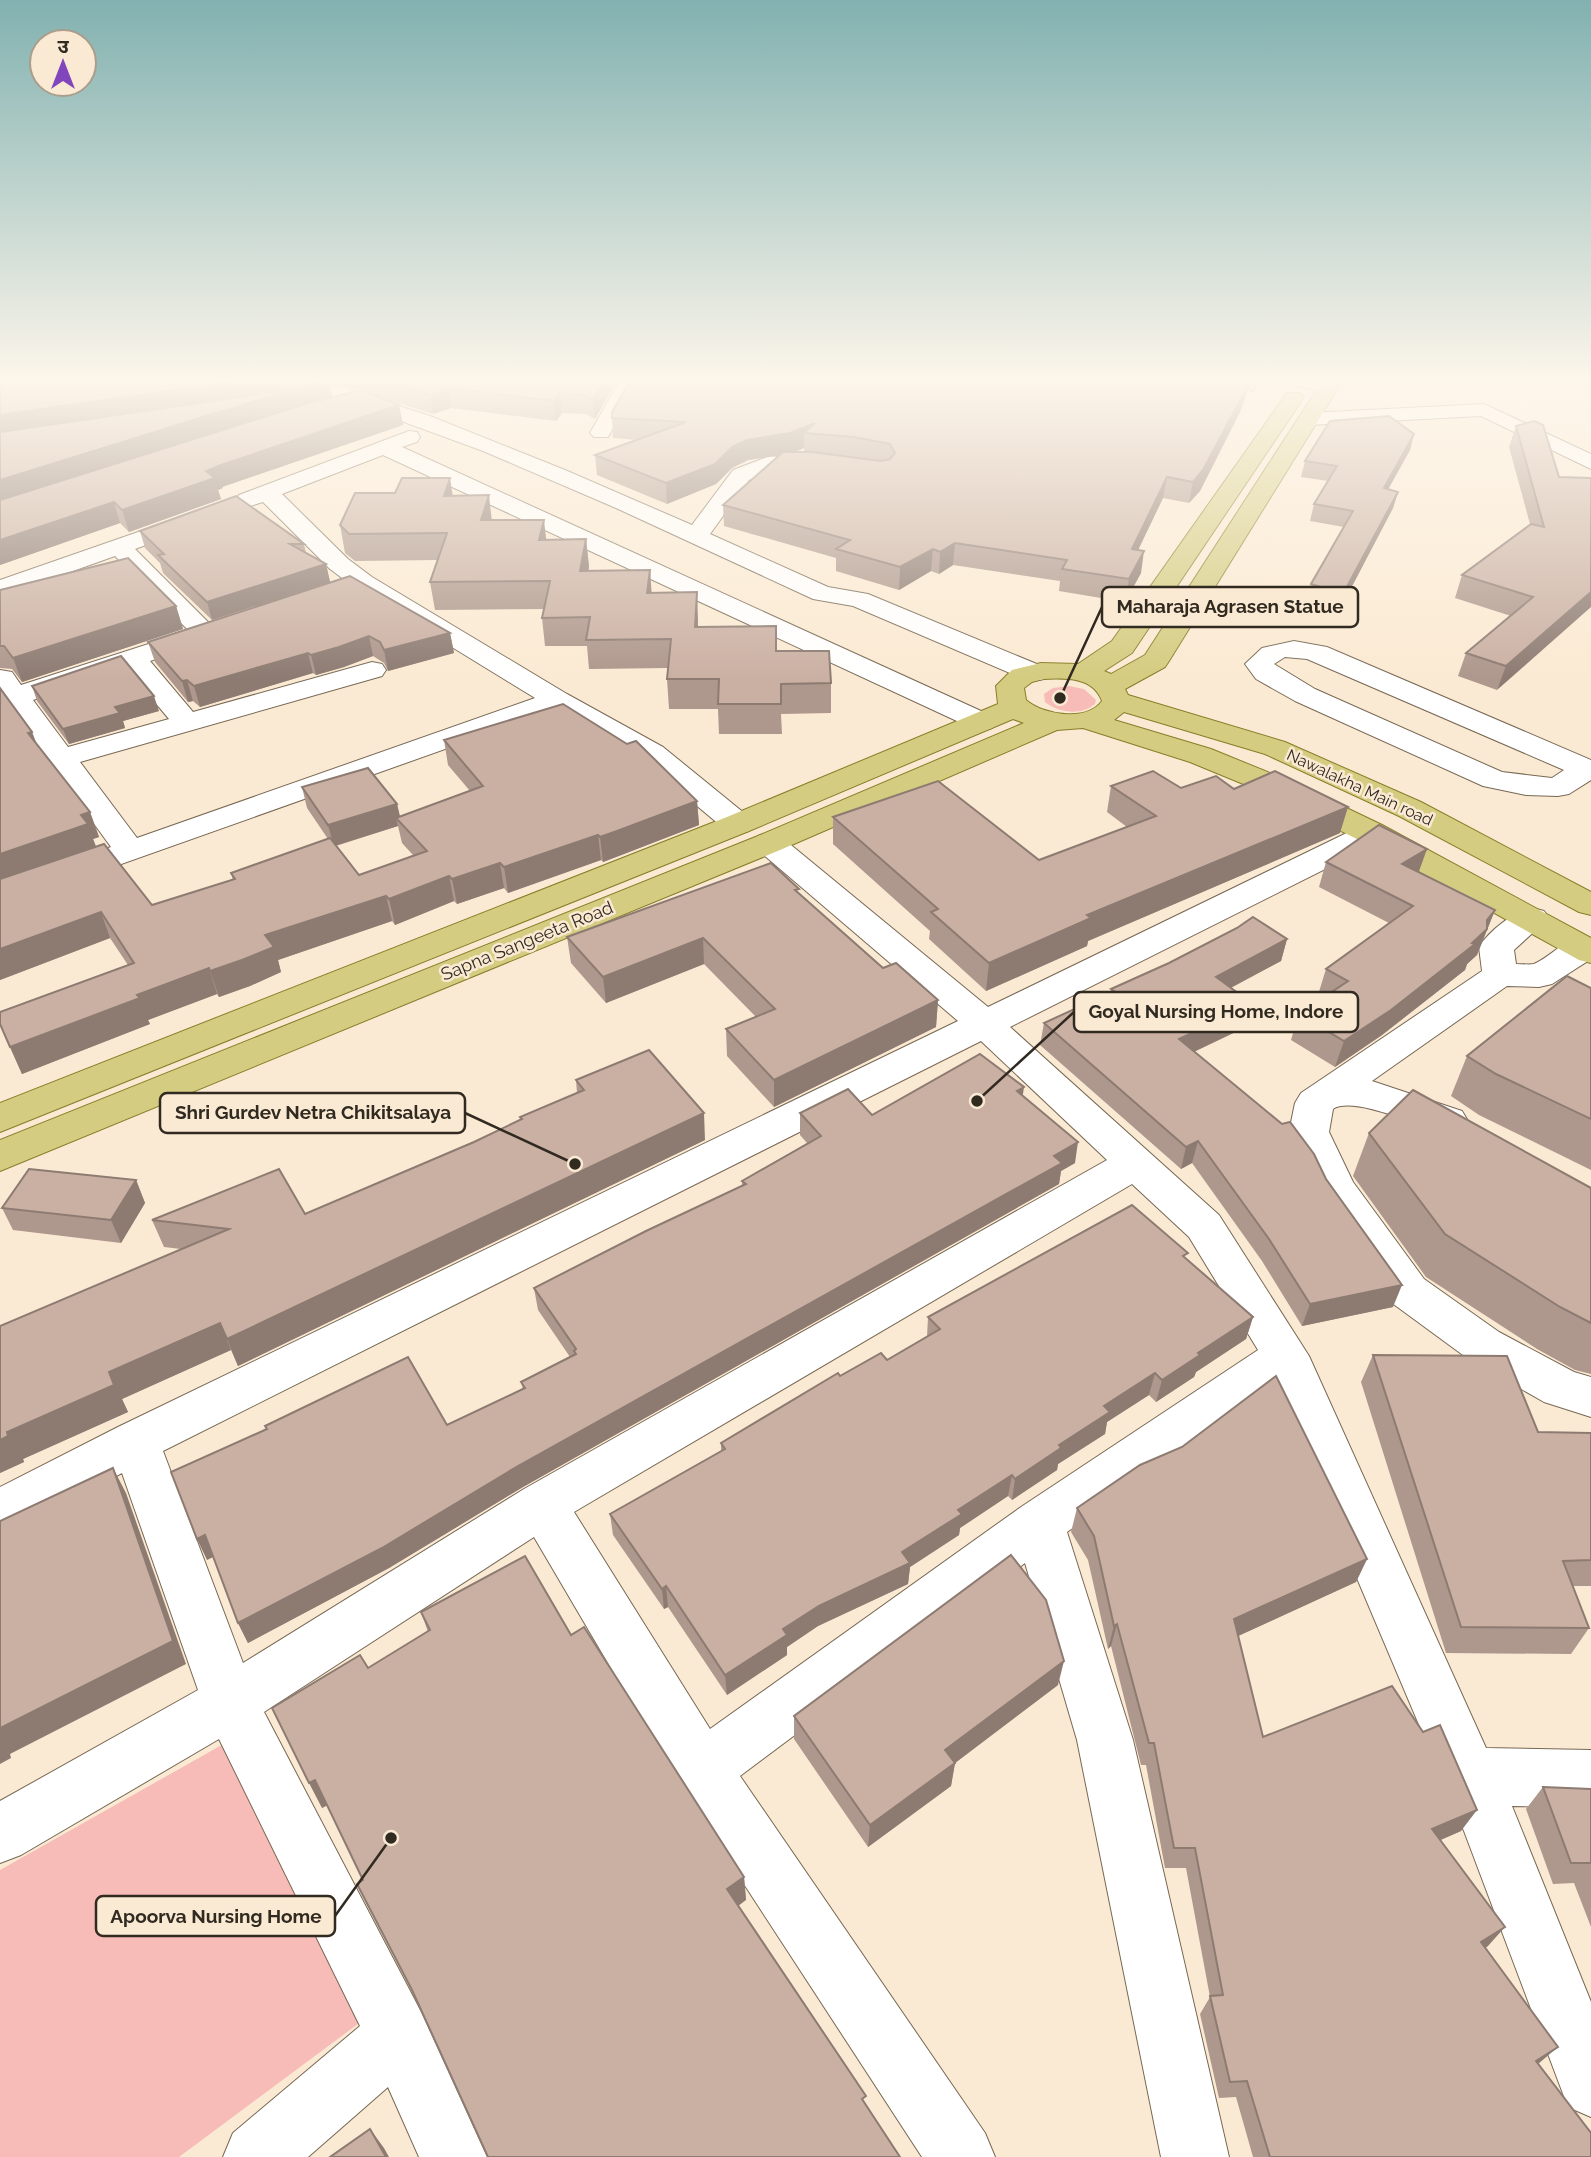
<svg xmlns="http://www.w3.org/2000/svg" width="1591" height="2157" font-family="Raleway,'Noto Sans Devanagari',sans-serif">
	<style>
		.green { fill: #f7bcb8 }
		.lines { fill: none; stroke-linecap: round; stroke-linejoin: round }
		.minor-casing { stroke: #776854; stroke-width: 2 }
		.major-casing { stroke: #887d28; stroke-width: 2 }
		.minor { fill: #fff; fill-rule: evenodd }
		.major { fill: #d4cc80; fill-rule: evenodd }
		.wall { fill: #ae978c; fill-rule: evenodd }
		.shaded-wall { fill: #8d7b72 }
		.building { fill: #cab0a3; stroke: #8d7b72; stroke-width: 2 }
		.labels { text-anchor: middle; stroke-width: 5; stroke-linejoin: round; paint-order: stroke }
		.far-street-label { font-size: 16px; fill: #302a21; stroke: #fbead3 }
		.street-label { font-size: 18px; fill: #302a21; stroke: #fbead3 }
		.leader { fill: none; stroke: #302a21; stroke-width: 2.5 }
		.callout-dot { fill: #302a21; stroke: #fbead3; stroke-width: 2.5 }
		.callout { fill: #fbead3; stroke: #302a21; stroke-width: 2.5 }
		.callout-label { font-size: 19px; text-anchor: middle; font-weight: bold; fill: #302a21 }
	</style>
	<rect width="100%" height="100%" fill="#fbead3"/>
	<g class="green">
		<path d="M1069,686L1084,689L1096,700L1095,704C1081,716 1059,713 1045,702L1044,694L1053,688Z"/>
		<path d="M227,1742L366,2018L179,2157H0V1870Z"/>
	</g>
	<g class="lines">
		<g class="minor-casing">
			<g id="minor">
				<path d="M276,377H308L430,416L565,470L692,525L733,470L770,456L829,462L832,467L829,472L821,474L773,470L749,480L710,534L828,587L868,594L1044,667L1048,673L1044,679L1034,681L1024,679L853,606L813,599L616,508L483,451L347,401L278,381Z"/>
				<path d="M622,377H642L608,437H594L590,433Z"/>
				<path d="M1274,377H1313L1337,383L1340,387L1337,391L1330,393L1276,381Z"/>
				<path d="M1484,404L1591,454V469L1481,416L1309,425L1302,423L1299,419L1302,415L1309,413Z"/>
				<path d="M409,431L417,432L420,437L417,442L402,447L992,716L996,722L992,728L982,731L972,728L383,455L282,494L348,559L372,577L567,694L663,747L749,817L754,824L749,831L738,833L727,831L641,759L555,710L0,907V886L111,847L9,707L0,710V670L12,672L21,685L189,631L115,556L0,597V580L190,514L198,516L202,521L198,526L135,549L220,634L216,640L150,661L193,712L372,662L382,664L386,670L382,676L80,762L137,838L535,698L354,587L330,569L263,502L247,507L239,505L236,500L239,495ZM127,669L169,719L68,747L33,700Z"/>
				<path d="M1294,641L1327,647L1591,760V780L1569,794L1558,796L1526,795L1483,786L1295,701L1256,679L1245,664L1262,648ZM1285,657L1307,659L1564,770L1552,778L1502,772L1315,689L1274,664Z"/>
				<path d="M1370,824L1381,827L1386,834L1381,841L1010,1027L1219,1215L1309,1356L1486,1748L1591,1750V1808L1512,1806L1591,2002V2117L1568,2107L1464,1831L1276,1387L1067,1532L1133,1740L1229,2157H1161L1077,1740L1025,1563L740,1776L985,2133L995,2157H922L682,1789L534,1537L264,1712L421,2012L487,2157H419L388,2087L308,2157H223L233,2133L360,2026L219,1739L21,1855L0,1863V1801L198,1690L122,1473L18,1528L0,1534V1487L118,1427L958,1021L758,850L753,843L758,836L769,833L780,836L988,1007L1359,827ZM981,1041L1107,1160L524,1489L243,1663L163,1451ZM1132,1184L1189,1237L1258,1350L1021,1507L710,1729L574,1512Z"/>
				<path d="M1532,908L1544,911L1549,918L1514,950L1516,964C1522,964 1529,965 1534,964C1553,956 1568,933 1591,939V959L1552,984L1539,987L1507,986L1372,1081L1462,1111L1468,1121L1462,1131L1448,1135C1423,1128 1354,1095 1333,1109L1329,1132L1353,1182L1424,1279L1499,1332L1574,1372L1591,1377V1417L1544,1402L1467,1358L1392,1303L1321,1200L1289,1132L1295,1103L1301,1093L1482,971L1479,947C1490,930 1513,912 1532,908Z"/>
			</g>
		</g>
		<g class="major-casing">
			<path id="major" d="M1325,377H1345L1169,661L1165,667L1125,689L1128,695L1285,742L1421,802L1591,892V915L1579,912L1399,816L1265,754L1124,712L1114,720L1211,749L1292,782L1382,825L1591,938V963L1579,960L1404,863L1270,795L1190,762L1083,728L1057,730L780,850L0,1171V1140L758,836L1024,723L1013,719L749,831L0,1132V1103L727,817L998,704L996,686L1012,670L1041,663L1078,664L1112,641L1287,393H1301L1304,397L1132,653L1104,671L1111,674L1145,655ZM1042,679C1064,678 1093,676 1102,701C1087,722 1043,715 1026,700L1024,688L1032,682Z"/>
		</g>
		<use href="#minor" class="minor"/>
		<use href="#major" class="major"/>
	</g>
	<g class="wall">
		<path d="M0,377H619L595,419L586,414L562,413L556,421L451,408L433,414L379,397L399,405L403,425L222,487L223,488L218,490L221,499L129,532L120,523L0,565ZM329,381L359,391L332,397Z"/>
		<path d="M632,377H1261L1253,394L1248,390L1240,412L1200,491L1189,503L1163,498L1138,550L1141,573L1125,602L1059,591L1060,581L953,565L939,574L931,571L899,590L836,571V558L724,526L723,505L779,455L748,460L732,468L716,484L667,504L597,475L595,455L638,440L613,438L612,418ZM804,448V452H794Z"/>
		<path d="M1516,426L1559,477L1591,478L1497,690L1458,676L1466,653L1511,616L1455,598L1462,575L1530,524L1509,447Z"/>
		<path d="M1414,434L1410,450L1388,489L1398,492L1393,508L1339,611L1307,601L1311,584L1344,527L1310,521L1314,504L1328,481L1301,477L1305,461Z"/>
		<path d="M453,496L492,520L546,540L586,539L589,567L588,571L650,570L651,593L698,620V627L776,651L831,683V713L781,714L782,734H719L718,709H669L667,679L668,668L589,669L587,646H545L542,618L544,609L435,610L430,582L437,560L355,561L345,553L340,525Z"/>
		<path d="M140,531L304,544L306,553L326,564L330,582L212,620L163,573L160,563L145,548Z"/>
		<path d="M0,590L176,606L183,629L22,682L12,669L0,668Z"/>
		<path d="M450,633L454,653L388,671L384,663L373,656L344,667L316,675L313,673L200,707L193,701L188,702L155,662L148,642Z"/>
		<path d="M32,686L159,711L123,721L125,728L69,744L37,701Z"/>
		<path d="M32,732L37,745L90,812L99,837L93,839L96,847L152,905L233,880L231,873L328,839L307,808L302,787L397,804L400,816L470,791L448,765L444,740L697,801L699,825L619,856L603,862L601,860L508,893L504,888L457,904L454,901L395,925L392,921L278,960L281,972L250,986L219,997L217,994L148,1020L150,1024L22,1074L10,1047L128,965L110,938L0,980ZM398,826L402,843L413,855L359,875L336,846Z"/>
		<path d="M1111,786L1234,789L1340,833L1088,941L1087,946L986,991L929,939L930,931L833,844V817L1039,860L1127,827L1107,812Z"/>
		<path d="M1326,862L1419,872L1495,910L1477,955L1467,964L1465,970L1382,1035L1335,1067L1291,1040L1299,1014L1323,998L1318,995L1326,969L1389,923L1319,887Z"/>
		<path d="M799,893L883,968L938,1000L936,1027L774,1107L727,1056L726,1029L756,1017L704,964L606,1003L571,963L567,937Z"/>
		<path d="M1287,939L1281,961L1231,988L1253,1004L1248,1026L1194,1052L1326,1179L1393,1307L1302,1326L1262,1261L1192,1163L1181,1169L1040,1045L1044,1023L1110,993L1111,989Z"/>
		<path d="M1591,988V1170L1479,1115L1451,1096L1467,1056Z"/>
		<path d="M576,1080L705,1140L238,1366L231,1350L122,1399L128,1412L23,1459L24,1462L0,1473L181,1249L164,1247L152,1220L305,1214L474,1142L521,1120L520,1117L577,1093Z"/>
		<path d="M1022,1096L1075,1163L1061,1171L1059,1184L523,1487L389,1568L248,1643L238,1623L213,1557L207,1560L447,1425L523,1389L521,1382L570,1357L538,1310L534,1288L742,1186V1181L807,1143L800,1135V1113L872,1115Z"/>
		<path d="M1369,1133L1591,1188V1374L1575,1370L1537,1349L1426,1277L1353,1176Z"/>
		<path d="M136,1180L145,1203L121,1243L13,1230L2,1208Z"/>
		<path d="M1186,1259L1253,1317L1246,1339L1196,1372L1194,1377L1156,1402L1149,1395L1107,1422L1105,1434L1058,1464L1057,1470L1012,1500L1008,1496L960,1528L959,1535L910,1567L908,1584L818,1626L787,1647V1655L727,1695L668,1607L664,1609L613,1535L610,1514L721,1451V1443L840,1376L887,1360L927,1337L928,1317Z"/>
		<path d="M1373,1355L1538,1432L1591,1433V1586H1573L1589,1628L1571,1654L1446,1653L1361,1382Z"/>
		<path d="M1077,1508L1367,1559L1356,1582L1238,1636L1263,1737L1461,1831L1440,1840L1488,1946L1485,1948L1538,2064L1591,2157H1253L1236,2097L1219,2098L1200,2014L1210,1997L1186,1868H1165L1146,1765H1141L1111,1646L1108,1649L1088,1560L1071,1532Z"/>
		<path d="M421,1612L571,1635L744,1877L746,1900L363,1880L327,1805L322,1808L368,1668L428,1632Z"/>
		<path d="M1058,1685L955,1763L951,1786L868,1847L794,1739V1716Z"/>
		<path d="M1543,1787L1591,1789V1927L1574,1883L1553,1884L1526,1809Z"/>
	</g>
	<g class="shaded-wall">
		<path d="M264,377H281L284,392L329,380L333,400L0,503V415Z"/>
		<path d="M606,377H619L595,419L593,400Z"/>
		<path d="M1250,377H1251L1248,390L1240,412L1200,491L1189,503L1193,482Z"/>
		<path d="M1256,377H1261L1253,394Z"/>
		<path d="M449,388L451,408L433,414L430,395Z"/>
		<path d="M560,393L562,413L556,421L554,401Z"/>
		<path d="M399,405L403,425L222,487L223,488L218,490L221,499L129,532L122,510L215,467Z"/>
		<path d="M815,423L804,433V448L791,454L748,460L732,468L716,484L667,504L666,483L747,440Z"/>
		<path d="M1414,434L1410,450L1380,504L1384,488Z"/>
		<path d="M1167,477L1163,498L1128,571L1132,549Z"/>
		<path d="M450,478L454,504L444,496Z"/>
		<path d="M1398,492L1393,508L1339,611L1343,594Z"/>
		<path d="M489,495L492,522L481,520Z"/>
		<path d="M114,502L120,523L0,565V540Z"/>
		<path d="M544,520L547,547L539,540Z"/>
		<path d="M586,539L589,567L583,599L580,571Z"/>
		<path d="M955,543L953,565L939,574L940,552Z"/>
		<path d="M933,549L931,571L899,590L900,567Z"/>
		<path d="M1144,551L1141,573L1125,602L1129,579Z"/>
		<path d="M326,564L330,582L212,620L207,602Z"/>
		<path d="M650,570L652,598L647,593Z"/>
		<path d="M697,592L698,620L696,655L695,627Z"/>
		<path d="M1591,592V607L1497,690L1506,666Z"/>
		<path d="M176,606L183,629L22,682L13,658Z"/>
		<path d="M450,633L454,653L388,671L384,650Z"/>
		<path d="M369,636L373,656L344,667L316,675L311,655Z"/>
		<path d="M308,653L313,673L200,707L194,686Z"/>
		<path d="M187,680L193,701L188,702L182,681Z"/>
		<path d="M154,696L159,711L123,721L125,728L69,744L63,729L115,707Z"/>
		<path d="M32,732L41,756L28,733Z"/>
		<path d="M697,801L699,825L603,862L600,837Z"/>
		<path d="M397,804L401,822L396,818L398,826L334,846L328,825Z"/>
		<path d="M1348,807L1340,833L1088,941L1087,946L986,991L989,963L1087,915Z"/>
		<path d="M90,812L99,837L93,839L97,849L0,883V854L81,815Z"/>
		<path d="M598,835L601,860L508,893L504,867Z"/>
		<path d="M1427,849L1418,874L1402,864Z"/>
		<path d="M500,863L504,888L457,904L452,879Z"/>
		<path d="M449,876L454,901L395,925L389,899Z"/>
		<path d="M386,896L392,921L278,960L281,972L250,986L219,997L210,971L265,935Z"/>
		<path d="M1495,910L1477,955L1467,964L1465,970L1382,1035L1335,1067L1344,1041L1472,943L1487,920Z"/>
		<path d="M101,912L110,938L0,980V949Z"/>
		<path d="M703,938L704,964L606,1003L603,977Z"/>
		<path d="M1287,939L1281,961L1211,998L1216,977Z"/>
		<path d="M209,968L217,994L148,1020L150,1024L22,1074L10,1047L137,995Z"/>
		<path d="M938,1000L936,1027L774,1107V1080Z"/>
		<path d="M1253,1004L1248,1026L1174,1061L1179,1039Z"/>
		<path d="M1024,1087L1021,1108L1017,1091Z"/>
		<path d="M704,1113L705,1140L238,1366L227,1339Z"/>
		<path d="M1198,1141L1192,1163L1181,1169L1186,1147Z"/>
		<path d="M1078,1142L1075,1163L1061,1171L1059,1184L523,1487L389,1568L248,1643L238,1623L518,1466Z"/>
		<path d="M136,1180L145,1203L121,1243L111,1220Z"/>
		<path d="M1402,1285L1393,1307L1302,1326L1310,1304Z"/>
		<path d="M1253,1317L1246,1339L1196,1372L1194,1377L1156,1402L1162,1380L1198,1353Z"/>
		<path d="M220,1323L231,1350L122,1399L128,1412L23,1459L24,1462L0,1473V1440L7,1432L109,1372Z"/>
		<path d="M1155,1373L1149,1395L1107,1422L1105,1434L1058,1464L1057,1470L1012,1500L1015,1479L1059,1445L1104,1406Z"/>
		<path d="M113,1468L126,1493L186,1664L10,1754L11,1758L0,1764V1728Z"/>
		<path d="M1012,1475L1008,1496L960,1528L959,1535L910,1567L908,1584L818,1626L787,1647V1655L727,1695L725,1675L783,1629L902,1552L958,1510Z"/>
		<path d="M205,1535L215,1556L207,1560L197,1539Z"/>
		<path d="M1367,1559L1356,1582L1225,1642L1234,1619Z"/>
		<path d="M666,1586L668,1607L664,1609L662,1589Z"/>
		<path d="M1117,1624L1111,1646L1108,1649L1114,1626Z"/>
		<path d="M1064,1661L1058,1685L955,1763L951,1786L868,1847L870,1825L945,1750Z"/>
		<path d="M315,1780L328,1805L322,1808L309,1783Z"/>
		<path d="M1477,1810L1461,1831L1418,1850L1432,1829Z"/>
		<path d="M744,1877L746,1900L729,1913L727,1889Z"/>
		<path d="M1505,1927L1488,1946L1464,1961L1481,1942Z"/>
		<path d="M1558,2047L1538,2064L1517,2078L1536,2061Z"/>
		<path d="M370,2129L384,2148L389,2157H386Z"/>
	</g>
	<g class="building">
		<path d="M0,377H264L0,415Z"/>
		<path d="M289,377H319L329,380L290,390L0,480V432L288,390L293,384Z"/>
		<path d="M375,377H606L593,400L585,395L560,393L554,401L449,388L430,395Z"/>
		<path d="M632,377H1250L1244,393L1203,470L1193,482L1167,477L1132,549L1144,551L1129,579L1062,569L1067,560L955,543L940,552L933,549L900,567L836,549L850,540L723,505L783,452H812L881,461L890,459L895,453L890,444L854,437L804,433L815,423L790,433L747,440L732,447L715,464L666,483L595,455L686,422L612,418V412Z"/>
		<path d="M361,390L399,405L215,467H217L206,471L215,478L122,510L114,502L0,540V500L305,404Z"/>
		<path d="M1389,416L1414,434L1384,488L1398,492L1343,594L1311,584L1353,511L1314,504L1337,466L1305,461L1330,421Z"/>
		<path d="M1534,421L1543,425L1559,477L1591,478V592L1506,666L1466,653L1533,597L1462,575L1531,524L1544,527L1516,426Z"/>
		<path d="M402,478H450L444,496L489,495L481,520H544L539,540L586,539L580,571L650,570L647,593L697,592L695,627L776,626V651H829L831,683L781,684V704H718L719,679H667L671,639L586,640L590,617L542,618L550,581L430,582L447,533L349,534L340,525L355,493H395Z"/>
		<path d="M236,496L304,544H290L326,564L207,602L158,555L164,554L140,531Z"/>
		<path d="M128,558L176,606L13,658L4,646H0V590Z"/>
		<path d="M350,576L450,633L384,650L380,642L369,636L339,647L311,655L308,653L194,686L187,680L182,681L148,642Z"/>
		<path d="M121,656L154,696L115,707L120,713L63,729L32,686Z"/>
		<path d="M0,688L32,732L28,733L90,812L81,815L88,824L0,854Z"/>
		<path d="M563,704L627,744L636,741L697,801L617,831L600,837L598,835L504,867L500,863L452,879L449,876L389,899L386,896L265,935L274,947L242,960L210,971L209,968L137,995L140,998L10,1047L0,1024V1012L134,963L101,912L0,949V879L104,844L152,905L235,879L231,873L330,838L359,875L427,851L396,818L483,786L444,740Z"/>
		<path d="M368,768L397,804L328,825L302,787Z"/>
		<path d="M1153,771L1181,788L1216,776L1234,789L1275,771L1348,807L1087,915L1091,918L989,963L931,912L938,909L833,817L938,781L1039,860L1156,816L1111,786Z"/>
		<path d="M1379,825L1427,849L1402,864L1495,910L1487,920V929L1472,943L1475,944L1391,1010L1344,1041L1299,1014L1348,981L1326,969L1413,906L1326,862Z"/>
		<path d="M771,863L799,889L795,890L883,968L896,963L938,1000L774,1080L726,1029L775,1009L703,938L603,977L567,937Z"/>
		<path d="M1253,917L1287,939L1216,977L1253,1004L1179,1039L1282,1124L1290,1122L1314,1154L1326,1179L1402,1285L1310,1304L1269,1239L1198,1141L1186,1147L1044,1023L1114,991L1111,989L1169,963L1237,928Z"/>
		<path d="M1567,976L1591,988V1119L1496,1074L1467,1056Z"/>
		<path d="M649,1050L704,1113L227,1339L220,1323L109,1372L114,1385L7,1432L8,1436L0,1440V1326L229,1229L152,1220L279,1169L305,1214L474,1142L522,1119L520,1117L584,1090L576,1080Z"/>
		<path d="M980,1054L1024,1087L1017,1091L1078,1142L1054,1156L1062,1163L518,1466L382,1548L238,1623L205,1535L197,1539L171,1472L267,1429L265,1426L408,1357L447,1425L525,1388L521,1382L576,1354L574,1351L576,1349L534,1288L646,1231L746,1184L742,1181L821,1136L800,1113L848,1089L872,1115Z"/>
		<path d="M1413,1090L1591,1188V1323L1560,1307L1445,1234L1369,1133Z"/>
		<path d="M29,1169L136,1180L111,1220L2,1208Z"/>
		<path d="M1132,1205L1188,1253L1183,1256L1253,1317L1198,1353L1200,1355L1162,1380L1155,1373L1104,1406L1110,1412L1059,1445L1061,1448L1015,1479L1012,1475L958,1510L962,1514L902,1552L910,1563L819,1606L783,1629L787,1635L725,1675L666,1586L662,1589L610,1514L725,1449L721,1443L838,1373L840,1376L881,1353L887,1360L940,1329L928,1317Z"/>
		<path d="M1373,1355L1507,1356L1538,1432L1591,1433V1560L1563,1561L1589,1628L1461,1627Z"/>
		<path d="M1276,1376L1367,1559L1234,1619L1263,1737L1392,1686L1423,1732L1440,1725L1477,1810L1432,1829L1505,1927L1481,1942L1558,2047L1536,2061L1591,2133V2157H1270L1247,2081L1230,2082L1210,1996L1223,1995L1195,1848H1174L1154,1743H1149L1117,1624L1114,1626L1094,1536L1077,1508L1140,1465L1182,1447Z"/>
		<path d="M113,1468L173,1641L0,1728V1521Z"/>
		<path d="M1011,1555L1046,1600L1064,1661L945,1750L955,1763L870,1825L794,1716Z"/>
		<path d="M525,1556L571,1635L584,1627L744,1877L727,1889L866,2096L862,2099L900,2157H488L412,1990L357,1884L363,1880L315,1780L309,1783L272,1708L360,1655L368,1668L430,1630L421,1612Z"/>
		<path d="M1543,1787L1591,1789V1863H1571Z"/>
		<path d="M370,2129L386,2157H330Z"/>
	</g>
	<linearGradient id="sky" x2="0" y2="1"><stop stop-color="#81b1b0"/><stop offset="0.56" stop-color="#fdf6eb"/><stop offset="1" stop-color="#fdf6eb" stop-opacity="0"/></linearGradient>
	<rect width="1591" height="679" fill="url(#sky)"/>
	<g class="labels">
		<g class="far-street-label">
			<text transform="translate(1360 787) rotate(25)" y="6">Nawalakha Main road</text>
		</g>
		<g class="street-label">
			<text transform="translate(527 941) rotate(-22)" y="6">Sapna Sangeeta Road</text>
		</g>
	</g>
	<path class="leader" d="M1060 698L1102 607M977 1101L1074 1012M575 1164L465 1113M391 1838L335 1916"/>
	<g class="callout-dot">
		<circle cx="1060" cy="698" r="7"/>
		<circle cx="977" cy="1101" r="7"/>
		<circle cx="575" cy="1164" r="7"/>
		<circle cx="391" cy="1838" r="7"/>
	</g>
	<g class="callout">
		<rect x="1102" y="587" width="256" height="40" rx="7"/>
		<rect x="1074" y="992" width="284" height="40" rx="7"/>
		<rect x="160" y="1093" width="305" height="40" rx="7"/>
		<rect x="96" y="1896" width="239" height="40" rx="7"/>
	</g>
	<g class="callout-label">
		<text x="1230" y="613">Maharaja Agrasen Statue</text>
		<text x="1216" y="1018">Goyal Nursing Home, Indore</text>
		<text x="313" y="1119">Shri Gurdev Netra Chikitsalaya</text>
		<text x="216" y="1923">Apoorva Nursing Home</text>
	</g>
	<g transform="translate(63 63)"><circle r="33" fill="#fbead3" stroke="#aa9d8c" stroke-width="2"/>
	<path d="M0-5L12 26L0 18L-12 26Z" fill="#8246bc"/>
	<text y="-10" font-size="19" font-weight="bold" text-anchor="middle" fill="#302a21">उ</text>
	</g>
</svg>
